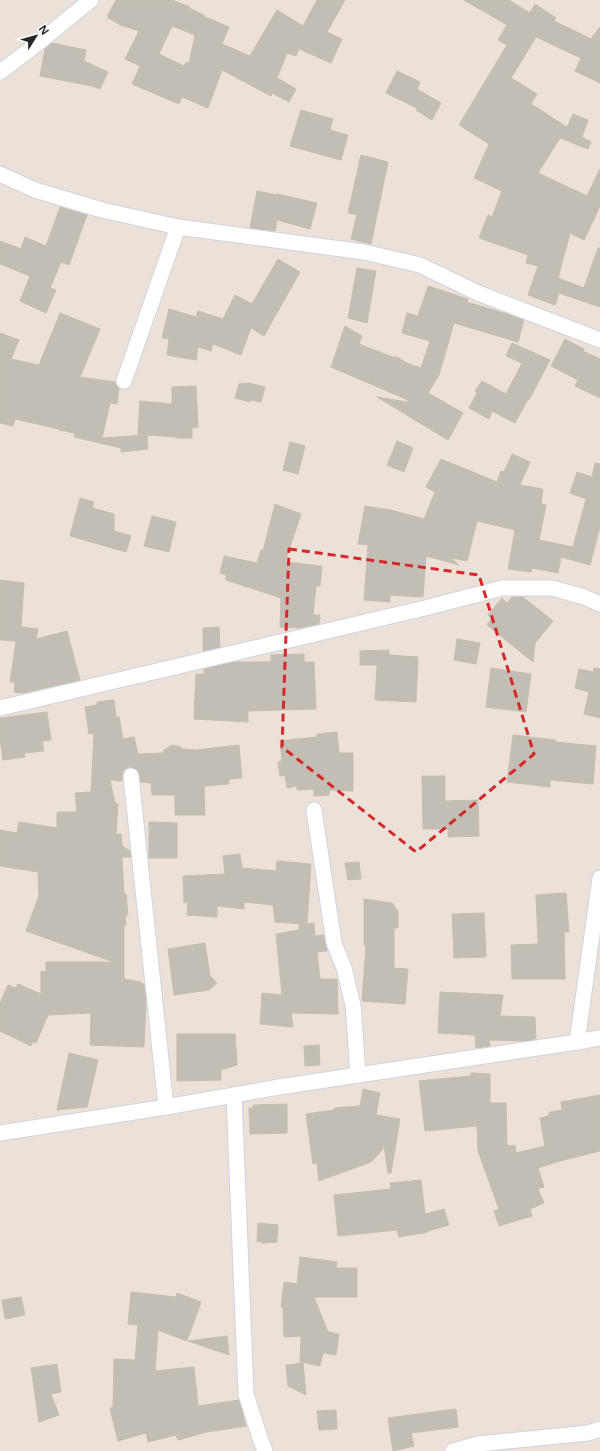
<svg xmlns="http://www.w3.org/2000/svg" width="600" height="1451" font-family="'Noto Sans',sans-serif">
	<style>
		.building { fill: #c2bdb5; stroke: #c6bdb3; fill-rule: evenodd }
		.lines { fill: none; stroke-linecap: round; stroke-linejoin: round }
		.street-casing { stroke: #ced4e2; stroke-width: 17 }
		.street { stroke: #fff; stroke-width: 15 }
		.marked { fill: none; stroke: #d62828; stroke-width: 3; stroke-dasharray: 8 5; stroke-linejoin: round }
	</style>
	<rect width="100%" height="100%" fill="#ebe1d9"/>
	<g class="building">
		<path d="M116,0H172L190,7L189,8L204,15L203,16L229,27L222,44L250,56L277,10L303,26L317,0H345L327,32L342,39L331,63L299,49L296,56L287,53L277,78L296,89L289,102L272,93L271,96L222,70L208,108L182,97L179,104L132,84L140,66L125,59L139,31L120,25L107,17ZM172,26L195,35L189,63L186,62L184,66L159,54Z"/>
		<path d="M464,0H509L530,13L535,4L556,18L554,21L591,39L600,27V83L575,71L581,58L536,37L511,78L537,94L531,104L567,127L573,114L588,120L582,137L591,142L588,149L560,138L538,173L587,196L600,169V206L584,240L570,233L558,278L584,288L598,248H600V307L559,293L555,305L528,295L538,266L526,263L528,255L479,238L488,215L492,217L502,191L474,178L489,144L459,125L507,45L498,40L507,25Z"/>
		<path d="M52,43L86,50L84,61L108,72L100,89L92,86L40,76L45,49Z"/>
		<path d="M397,71L420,82L417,89L441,103L432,120L416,110L417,108L386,93Z"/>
		<path d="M301,110L333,119L330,130L348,135L341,160L290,146Z"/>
		<path d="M361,155L388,162L371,244L351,239L357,215L348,213Z"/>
		<path d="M257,191L277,195V194L317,203L310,229L277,220L275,231L250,228Z"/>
		<path d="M60,207L87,215L69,265L61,262L50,288L56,290L46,313L20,301L30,276L0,264V241L21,249L25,237L46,246Z"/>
		<path d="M278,259L300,272L264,336L251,328L241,355L213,344L211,351L198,347L196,360L167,355L169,339L162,338L169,309L196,317L198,311L223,319L235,295L252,304Z"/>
		<path d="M357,268L376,271L367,323L348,318Z"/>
		<path d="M428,286L468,299L467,302L507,314L524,320L518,342L454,323L439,375L428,393L463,413L448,440L377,397L407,402L408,400L331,367L345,326L362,336L359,344L395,358V356L407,363L421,368L430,341L402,333L407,313L418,316Z"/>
		<path d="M60,313L100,329L80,377L115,382L119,388L117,404L110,403L102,438L146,435L138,434L140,401L172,404V387L196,386L198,427L192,428V438H177V437L147,435L148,449L121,452V448L74,437L75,433L59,430V429L15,419L13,426L0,423V333L19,340L11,359L39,365Z"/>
		<path d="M565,339L584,349L583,351L600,359V398L575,386L578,380L551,366Z"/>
		<path d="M512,343L550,360L529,400L528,399L515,423L492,411L489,419L469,408L477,393L475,391L482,381L506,394L522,363L506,356Z"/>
		<path d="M249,383L265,387L261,402L251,400L250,402L235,398L239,384Z"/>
		<path d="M397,441L413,448L404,472L387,465Z"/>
		<path d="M290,442L305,446L298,474L283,470Z"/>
		<path d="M512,454L530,462L520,485L543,489L541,504L546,505L539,540L573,547L586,499L570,493L577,472L592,477L595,463L600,464V527L590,565L561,557L558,573L532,568L531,572L508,569L515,530L477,521L467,561L451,558L459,565L426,556L423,597L390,595V602L364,600L368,545L358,544L365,506L391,510L424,519L435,492L426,487L441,459L497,482L501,471L504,472Z"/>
		<path d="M80,498L94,502L92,508L114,514V531L131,536L126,552L70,536Z"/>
		<path d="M275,504L301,514L285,562L322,566L320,586H316L313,615H320L319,624L300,628L280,627L281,598L226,580V575L220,573L224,556L257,563L261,550L263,551Z"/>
		<path d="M152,516L176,522L169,552L144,546Z"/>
		<path d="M0,580L24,583L21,627L38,629L36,639L67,631L80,680L23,693L14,692L15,682H10L16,641L0,640Z"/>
		<path d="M512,597H523L553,621L535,643L533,662L487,625L492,618L488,615L502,598L507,603Z"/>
		<path d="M219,627L220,647L203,651V628Z"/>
		<path d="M457,639L480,643L476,664L454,660Z"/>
		<path d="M389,650V655L418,657L416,702L375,700L377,665H360V651Z"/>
		<path d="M304,654V662H314L316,709L248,711V722L194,719L196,674H204V669L234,662H271V655Z"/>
		<path d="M491,668L531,674L526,712L486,707Z"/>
		<path d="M594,668L600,669V718L584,714L589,692L575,688L579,669L593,672Z"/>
		<path d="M114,700L116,717H119L123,739L134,737L138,754L163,753L164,750L172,745L181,747L182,749L196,750L239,745L242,778L229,779V784L204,786L205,815H175V795H152L151,783L141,782L138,771L134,768L130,767L125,769L123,773L122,781L110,780L115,803L118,804L116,834H121L122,846L130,851L131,857H122L124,894H126L128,915H125L126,925H124V979L141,982V984H144L146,1001L144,1047L90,1045L91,1013L48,1015L36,1043L33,1042L31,1046L0,1031V1003L8,985L16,988L18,984L41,994V971L46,972V962H114L26,931L39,895L38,872L0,866V830L17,833L19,822L57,828V812H77L75,793L91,792L94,733L89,734L85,707L97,705V702Z"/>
		<path d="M47,712L51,740L42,741L44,751L24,753L25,757L3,760L0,739V718Z"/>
		<path d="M337,732L339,753H353V791L329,790V795L314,796V789L297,790V786L287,788L285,775L280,776L278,762L282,761L280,741L317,737V734Z"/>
		<path d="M513,735L556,740L555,742L596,746L593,784L550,780V787L507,782Z"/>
		<path d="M422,776H445V801L478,800L479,836L448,837V829H423Z"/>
		<path d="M149,822L177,823V858H149Z"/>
		<path d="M240,854L242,868L276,871L277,861L311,864L307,924L314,923L315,936L324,935L327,951L317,952L320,979H337L338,1014L291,1013L293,1027L260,1024L262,993L282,995L276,934L299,930V924H303L275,922L273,905L244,902V909L217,906V917L187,915L188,902L184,903L183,876L225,874L223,856Z"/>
		<path d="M359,862L361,879L348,880L345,863Z"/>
		<path d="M566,893L569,932H564L565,979H512L511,945L538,944L536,895Z"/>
		<path d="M364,899L392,903L398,911V928H394V968L408,969L405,1004L362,1001L366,945H364Z"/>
		<path d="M484,913L486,957L454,958L452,914Z"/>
		<path d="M205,943L210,976L217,983L209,990L174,995L168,949Z"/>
		<path d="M440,992L503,995L500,1016L535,1017L536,1039L526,1041L489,1040L490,1046L476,1048L475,1035L438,1033Z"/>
		<path d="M177,1034H235L237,1065L221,1070V1080L177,1081Z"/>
		<path d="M319,1045L320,1065L305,1066L304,1046Z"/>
		<path d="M69,1053L98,1060L87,1107L57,1110Z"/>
		<path d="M471,1073L490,1074V1103H506L507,1146L515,1145L516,1153L545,1146L540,1118L548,1116L550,1112L562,1110L561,1102L600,1095V1151L560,1161L538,1168L544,1187L538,1189L544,1203L530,1209L532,1216L499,1226L494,1211L499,1209L478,1151L477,1126L425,1131L419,1081L471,1076Z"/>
		<path d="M363,1089L380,1093L376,1115L400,1119L391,1173H388L384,1146L382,1145L383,1149L371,1162L319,1181L317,1163L313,1164L306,1114L335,1110L334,1108L360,1106Z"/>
		<path d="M287,1104V1133L250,1134L249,1108H253V1105Z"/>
		<path d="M421,1180L425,1214L444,1209L449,1225L428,1231V1232L399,1237L397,1230L338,1236L334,1195L391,1189L390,1183Z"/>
		<path d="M258,1223L278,1225L277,1242L262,1243V1241L257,1242Z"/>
		<path d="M300,1257L337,1262L336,1268H357V1297H314L328,1332L339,1334L336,1355L323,1353L320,1366L300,1362L301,1336L284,1337L283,1307H281L284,1282L297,1284Z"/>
		<path d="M131,1292L176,1297L177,1293L201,1302L187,1341L158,1330L155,1371L194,1367L198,1406L239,1400L246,1426L207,1432L178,1440L176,1435L148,1442L146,1433L118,1441L110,1408L113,1407L114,1359L135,1360L138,1325L128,1324Z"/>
		<path d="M21,1297L25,1315L5,1319L2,1300Z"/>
		<path d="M227,1336L229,1355L188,1341Z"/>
		<path d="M303,1363L306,1395L288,1386L287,1377L286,1365Z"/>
		<path d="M57,1364L61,1392L51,1394L59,1415L39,1422L31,1368Z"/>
		<path d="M456,1409L458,1427L411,1433L414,1446L393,1451L388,1418Z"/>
		<path d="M336,1410L337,1429L319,1430L317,1411Z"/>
	</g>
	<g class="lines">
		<g class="street-casing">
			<g id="street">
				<path d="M0,72L32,48L91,0"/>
				<path d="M0,174L35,190L102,210L178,227L364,252L420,265L478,293L600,340"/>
				<path d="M124,381L178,227"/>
				<path d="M0,708L425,608L502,588H552L584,597L600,604"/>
				<path d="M131,776L166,1107"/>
				<path d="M314,810L334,943L344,968L353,1005L358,1075"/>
				<path d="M577,1042L600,878"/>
				<path d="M234,1095L246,1394L261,1441L265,1451"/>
				<path d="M0,1133L166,1107L279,1087L577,1042L600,1038"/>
				<path d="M453,1451L478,1444L588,1433L600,1429"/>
			</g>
		</g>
		<use href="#street" class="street"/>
	</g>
	<path class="marked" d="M289,549L479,575L534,754L416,852L282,747Z"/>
	<g transform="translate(36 36) rotate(53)" stroke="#ffffff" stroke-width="3" paint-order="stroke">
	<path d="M0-3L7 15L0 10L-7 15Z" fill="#282828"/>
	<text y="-6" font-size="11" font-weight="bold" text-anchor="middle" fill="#282828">N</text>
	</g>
</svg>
